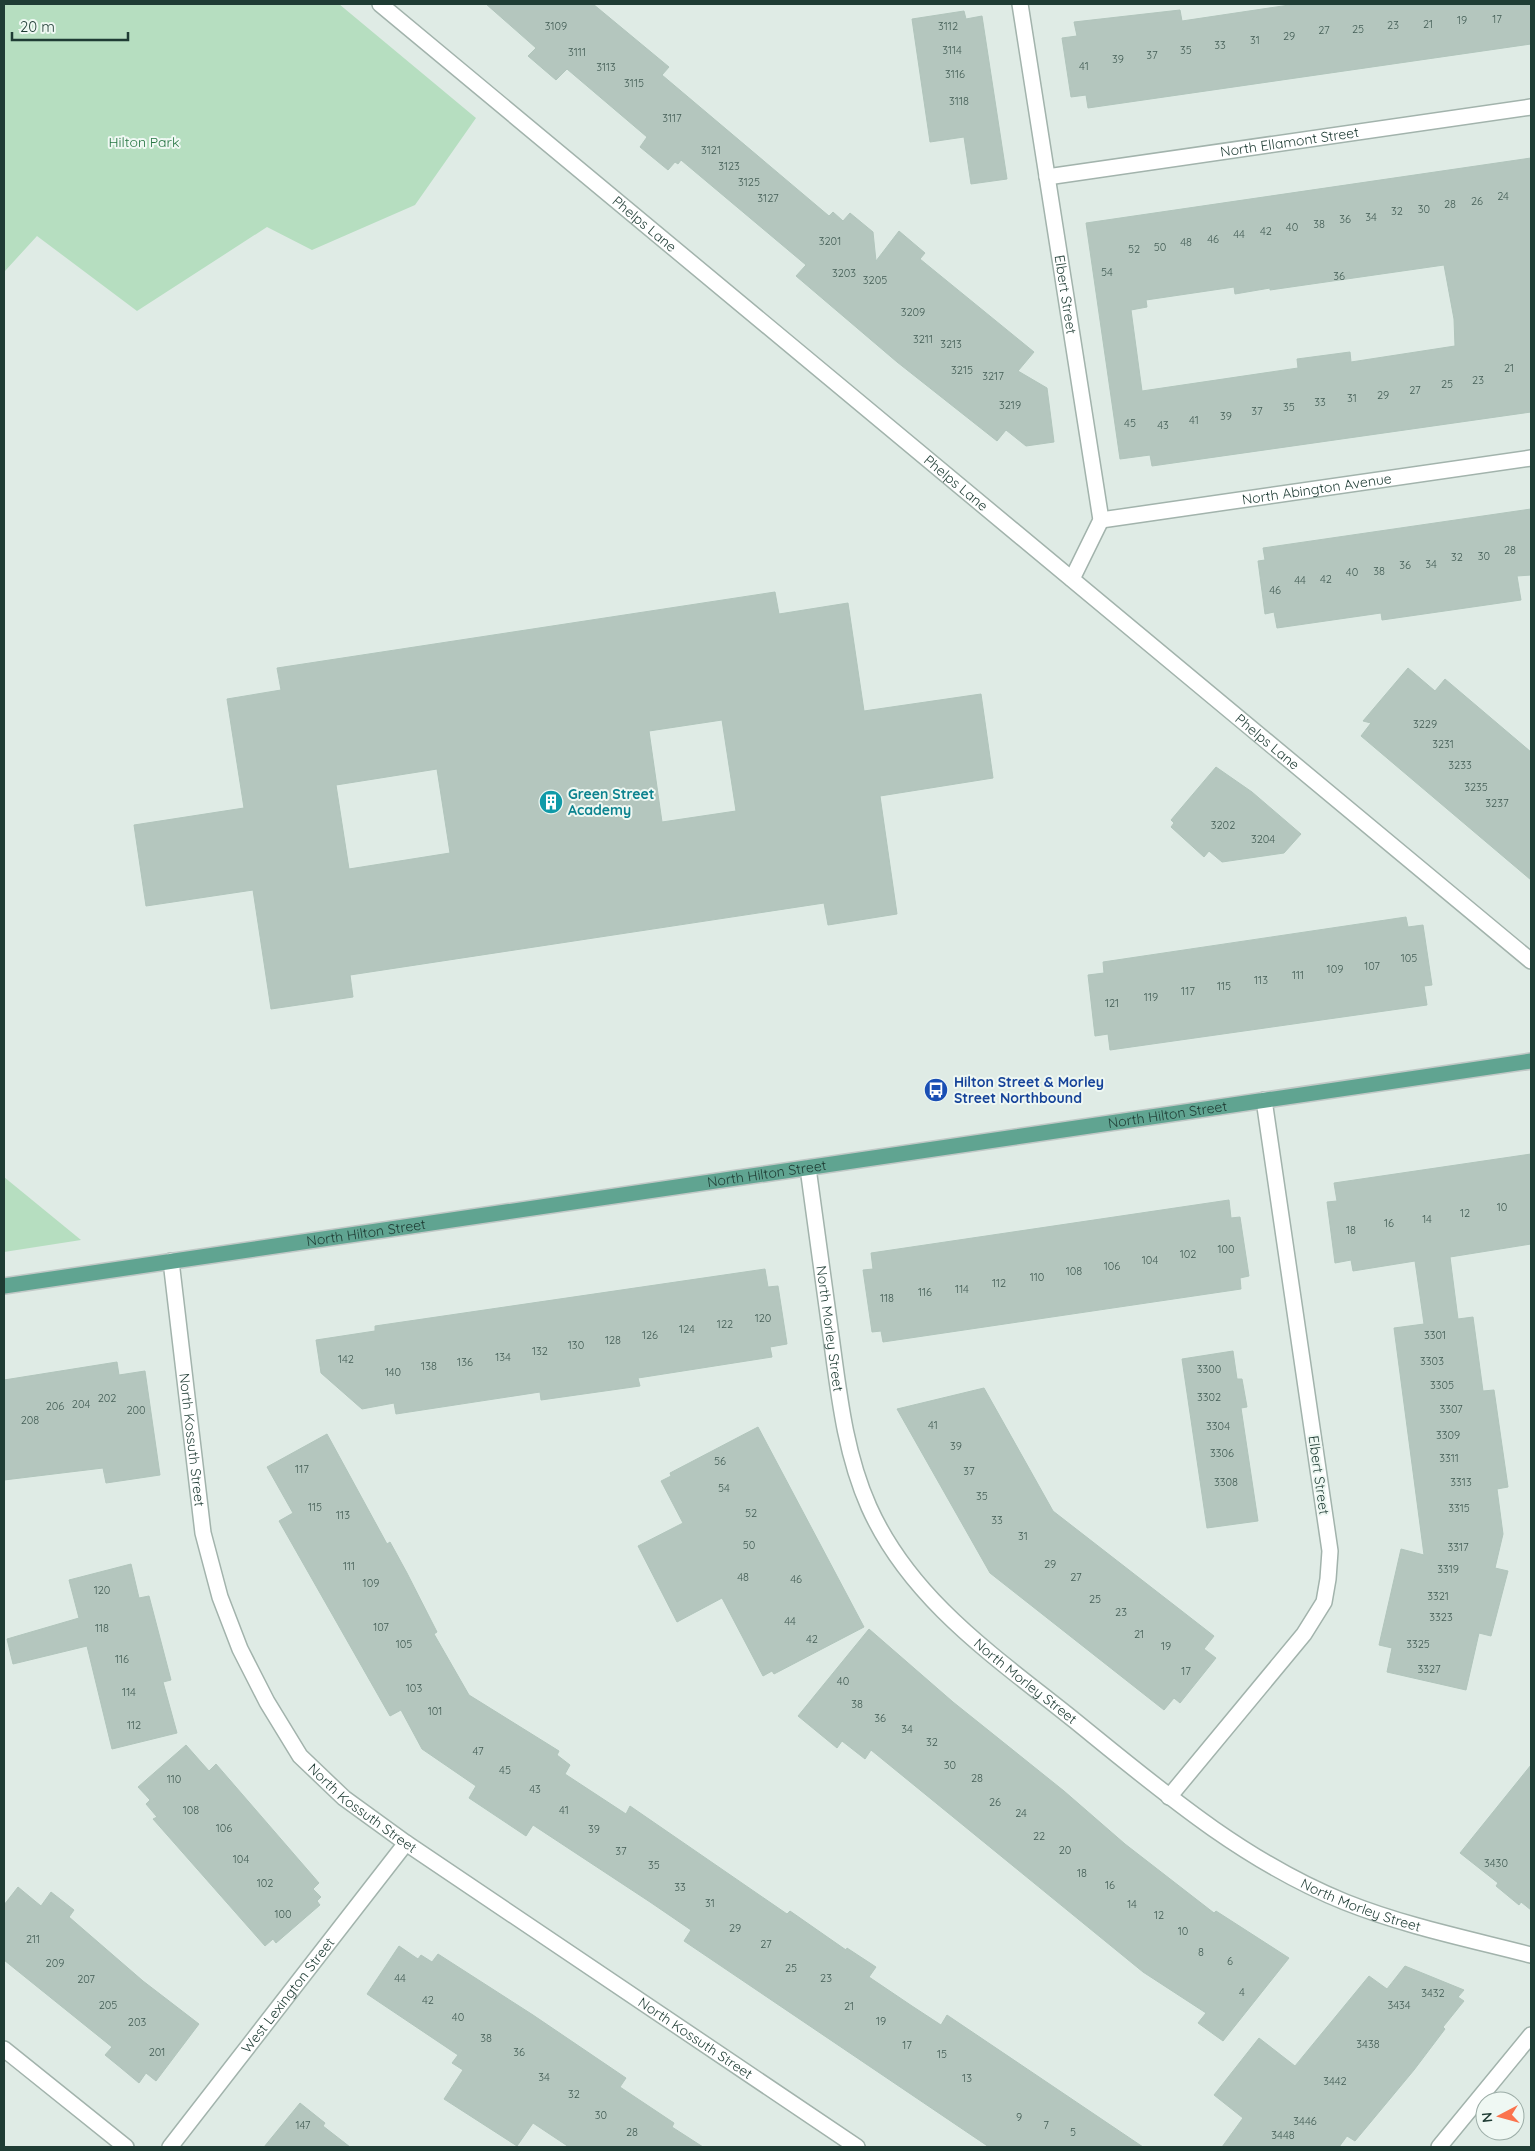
<svg xmlns="http://www.w3.org/2000/svg" width="1535" height="2151" font-family="Quicksand,sans-serif">
	<style>
		.green { fill: #b6dec0 }
		.building { fill: #b4c6be; stroke: #b1c5bc; fill-rule: evenodd }
		.lines { fill: none; stroke-linecap: round; stroke-linejoin: round }
		.minor-casing { stroke: #a2b3ac; stroke-width: 18 }
		.primary-casing { stroke: #c0c8c6; stroke-width: 18 }
		.minor { stroke: #fff; stroke-width: 15 }
		.primary { stroke: #60a491; stroke-width: 15 }
		.labels { text-anchor: middle; stroke-width: 4; stroke-linejoin: round; paint-order: stroke }
		.number-label { font-size: 11px; fill: #445e56 }
		.park-label { font-size: 14px; fill: #277643; stroke: #eff8f3 }
		.street-label { font-size: 14px; fill: #1f3c34; stroke: #eff8f3 }
		.culture-label { font-size: 14px; font-weight: bold; fill: #0d838f; stroke: #eff8f3; text-anchor: start }
		.transit-label { font-size: 14px; font-weight: bold; fill: #164399; stroke: #eff8f3; text-anchor: start }
	</style>
	<rect width="100%" height="100%" fill="#dfebe5"/>
	<g class="green">
		<path d="M4,4H339L476,118L415,205L312,250L267,227L137,311L37,236L5,271L4,270Z"/>
		<path d="M4,1177L81,1240L4,1252Z"/>
	</g>
	<g class="building">
		<path d="M486,4H593L669,67L662,75L829,216L833,212L843,221L850,213L873,232L876,261L899,231L925,253L920,259L1034,352L1018,371L1047,388L1054,442L1026,446L1006,430L997,441L897,362L796,276L806,265L681,160L678,164L675,162L668,170L640,147L647,137L567,69L556,80L528,56L536,48Z"/>
		<path d="M1296,4H1531V44L1088,108L1086,95L1071,97L1062,38L1077,36L1074,22L1180,10L1182,21Z"/>
		<path d="M964,11L966,19L982,16L1007,179L971,184L964,137L930,142L912,19Z"/>
		<path d="M1531,158V412L1152,466L1150,455L1120,459L1086,223ZM1444,265L1454,319L1455,346L1351,362L1350,352L1297,359L1298,368L1142,391L1131,310L1147,307L1146,300L1234,287L1235,294L1270,288V290Z"/>
		<path d="M1531,509V575L1517,576L1521,600L1382,620L1381,613L1277,628L1274,612L1265,614L1258,561L1265,560L1263,548Z"/>
		<path d="M775,592L779,614L848,603L864,711L981,694L993,778L880,796L897,914L828,925L824,903L350,975L353,997L271,1009L253,890L146,906L134,825L244,808L227,699L281,690L277,668ZM722,720L736,811L662,822L649,731ZM437,769L450,853L349,869L336,785Z"/>
		<path d="M1408,668L1435,691L1445,679L1531,752V880L1361,736L1371,723L1363,721Z"/>
		<path d="M1216,767L1252,792L1301,834L1284,853L1222,862L1209,851L1204,857L1171,827L1174,823L1171,820Z"/>
		<path d="M1406,917L1408,927L1423,925L1432,985L1424,986L1427,1005L1110,1050L1108,1034L1095,1036L1088,975L1104,973L1103,962Z"/>
		<path d="M1531,1154V1244L1450,1257L1458,1319L1473,1317L1483,1391L1494,1390L1508,1487L1497,1489L1503,1534L1495,1568L1508,1571L1491,1636L1479,1633L1466,1690L1387,1672L1392,1648L1379,1645L1401,1549L1424,1555L1394,1328L1424,1324L1415,1261L1353,1271L1351,1260L1335,1263L1327,1202L1337,1201L1334,1183Z"/>
		<path d="M1229,1200L1231,1218L1240,1217L1249,1276L1240,1278L1241,1289L883,1342L881,1331L872,1332L863,1270L873,1269L871,1253Z"/>
		<path d="M765,1269L768,1287L778,1286L787,1344L770,1347L772,1357L638,1378L640,1386L541,1400L540,1392L396,1414L394,1403L362,1409L321,1373L316,1340L375,1331V1326Z"/>
		<path d="M1233,1351L1237,1379H1242L1247,1407L1241,1408L1258,1521L1207,1528L1182,1359Z"/>
		<path d="M117,1362L119,1375L145,1371L160,1475L106,1483L103,1468L4,1480V1380Z"/>
		<path d="M984,1388L1053,1511L1214,1636L1204,1649L1216,1658L1180,1703L1174,1698L1164,1710L990,1573L897,1409Z"/>
		<path d="M758,1427L864,1627L774,1674L772,1671L763,1676L722,1598L677,1622L638,1546L683,1523L661,1481L671,1476L670,1473Z"/>
		<path d="M327,1434L387,1544L390,1542L407,1573L437,1632L434,1634L469,1695L559,1751L557,1755L570,1765L565,1774L626,1814L630,1806L787,1914L790,1911L846,1950L847,1948L876,1967L869,1977L912,2006L941,2025L947,2015L1143,2147H989L684,1941L691,1930L650,1902L533,1825L526,1836L469,1798L476,1786L422,1749L401,1710L390,1716L279,1521L293,1513L267,1467Z"/>
		<path d="M131,1564L139,1598L149,1596L171,1680L163,1682L177,1733L112,1749L87,1646L13,1664L7,1639L79,1618L69,1580Z"/>
		<path d="M869,1629L953,1702L1064,1791L1125,1844L1214,1913L1216,1911L1289,1958L1223,2041L1198,2023L1206,2013L1143,1972L871,1750L865,1759L842,1741L837,1748L798,1716Z"/>
		<path d="M186,1745L209,1771L216,1764L319,1883L313,1889L321,1897L317,1901L320,1905L276,1943L273,1939L265,1946L153,1819L157,1817L146,1804L150,1800L138,1787Z"/>
		<path d="M1531,1765V1910L1521,1902L1519,1905L1496,1886L1498,1883L1460,1853Z"/>
		<path d="M18,1887L41,1906L51,1892L74,1910L69,1917L143,1981L199,2024L156,2081L146,2073L139,2083L121,2068L105,2055L112,2047L4,1960V1905Z"/>
		<path d="M399,1946L418,1959L421,1955L432,1962L438,1954L533,2015L626,2078L620,2087L674,2123L672,2127L703,2147H569L533,2123L517,2146L444,2099L463,2070L452,2063L458,2055L367,1994Z"/>
		<path d="M1405,1966L1464,1990L1458,1997L1464,2001L1443,2027L1445,2029L1414,2070L1355,2141L1347,2136L1339,2147H1222L1243,2118L1214,2095L1259,2038L1295,2066L1369,1976L1387,1989Z"/>
		<path d="M300,2103L325,2123L323,2126L350,2147H264Z"/>
	</g>
	<g class="lines">
		<g class="minor-casing">
			<g id="minor">
				<path id="s1" d="M380,4L1531,961"/>
				<path id="s2" d="M1020,4L1101,520L1072,579"/>
				<path id="s3" d="M1047,177L1531,107"/>
				<path id="s4" d="M1101,520L1531,458"/>
				<path id="s5" d="M808,1168C816,1224 823,1280 831,1336C839,1395 845,1453 869,1507C911,1601 997,1658 1074,1720C1159,1789 1243,1861 1345,1902C1405,1926 1469,1939 1531,1955"/>
				<path id="s6" d="M171,1261L203,1533L220,1597L240,1649L267,1702L300,1756L344,1798L406,1843L857,2147"/>
				<path d="M1169,1797L1304,1634L1324,1602L1328,1579L1330,1551L1264,1100"/>
				<path d="M4,2049L126,2147"/>
				<path id="s7" d="M170,2147L406,1843"/>
				<path d="M1439,2147L1531,2035"/>
			</g>
		</g>
		<g class="primary-casing">
			<g id="primary">
				<path id="s8" d="M4,1286L1531,1061"/>
			</g>
		</g>
		<use href="#minor" class="minor"/>
		<use href="#primary" class="primary"/>
	</g>
	<defs>
		<g id="building-disc" transform="scale(1.25)"><circle r="9.5" fill="#0f9aa8" stroke="#eff8f3"/><path d="M-4-6H4V6H1V3H-1V6H-4ZM-2.5-4.3h1.7v1.8h-1.7ZM.8-4.3h1.7v1.8H.8ZM-2.5-1h1.7V.8h-1.7ZM.8-1h1.7V.8H.8Z" fill="#fff"/></g>
		<g id="bus-disc" transform="scale(1.25)"><circle r="9.5" fill="#1a4fb4" stroke="#eff8f3"/><path d="M-5-6H5V4H4V6H2V4H-2V6H-4V4H-5ZM-3.5-4V0h7V-4ZM-3.5 1.2v1.5H-2V1.2ZM2 1.2v1.5H3.5V1.2Z" fill="#fff"/></g>
	</defs>
	<g fill-rule="evenodd">
		<use href="#building-disc" x="551" y="802"/>
		<use href="#bus-disc" x="936" y="1090"/>
	</g>
	<g class="labels">
		<g class="number-label">
			<text x="1497" y="23">17</text>
			<text x="1462" y="24">19</text>
			<text x="1428" y="28">21</text>
			<text x="1393" y="29">23</text>
			<text x="556" y="30">3109</text>
			<text x="948" y="30">3112</text>
			<text x="1358" y="33">25</text>
			<text x="1324" y="34">27</text>
			<text x="1289" y="40">29</text>
			<text x="1255" y="44">31</text>
			<text x="1220" y="49">33</text>
			<text x="952" y="54">3114</text>
			<text x="1186" y="54">35</text>
			<text x="577" y="56">3111</text>
			<text x="1152" y="59">37</text>
			<text x="1118" y="63">39</text>
			<text x="1084" y="70">41</text>
			<text x="606" y="71">3113</text>
			<text x="955" y="78">3116</text>
			<text x="634" y="87">3115</text>
			<text x="959" y="105">3118</text>
			<text x="672" y="122">3117</text>
			<text x="711" y="154">3121</text>
			<text x="729" y="170">3123</text>
			<text x="749" y="186">3125</text>
			<text x="1503" y="200">24</text>
			<text x="768" y="202">3127</text>
			<text x="1477" y="205">26</text>
			<text x="1450" y="208">28</text>
			<text x="1424" y="213">30</text>
			<text x="1397" y="215">32</text>
			<text x="1371" y="221">34</text>
			<text x="1345" y="223">36</text>
			<text x="1319" y="228">38</text>
			<text x="1292" y="231">40</text>
			<text x="1266" y="235">42</text>
			<text x="1239" y="238">44</text>
			<text x="1213" y="243">46</text>
			<text x="830" y="245">3201</text>
			<text x="1186" y="246">48</text>
			<text x="1160" y="251">50</text>
			<text x="1134" y="253">52</text>
			<text x="1107" y="276">54</text>
			<text x="844" y="277">3203</text>
			<text x="1339" y="280">36</text>
			<text x="875" y="284">3205</text>
			<text x="913" y="316">3209</text>
			<text x="923" y="343">3211</text>
			<text x="951" y="348">3213</text>
			<text x="1509" y="372">21</text>
			<text x="962" y="374">3215</text>
			<text x="993" y="380">3217</text>
			<text x="1478" y="384">23</text>
			<text x="1447" y="388">25</text>
			<text x="1415" y="394">27</text>
			<text x="1383" y="399">29</text>
			<text x="1352" y="402">31</text>
			<text x="1320" y="406">33</text>
			<text x="1010" y="409">3219</text>
			<text x="1289" y="411">35</text>
			<text x="1257" y="415">37</text>
			<text x="1226" y="420">39</text>
			<text x="1194" y="424">41</text>
			<text x="1130" y="427">45</text>
			<text x="1163" y="429">43</text>
			<text x="1510" y="554">28</text>
			<text x="1484" y="560">30</text>
			<text x="1457" y="561">32</text>
			<text x="1431" y="568">34</text>
			<text x="1405" y="569">36</text>
			<text x="1379" y="575">38</text>
			<text x="1352" y="576">40</text>
			<text x="1326" y="583">42</text>
			<text x="1300" y="584">44</text>
			<text x="1275" y="594">46</text>
			<text x="1425" y="728">3229</text>
			<text x="1443" y="748">3231</text>
			<text x="1460" y="769">3233</text>
			<text x="1476" y="791">3235</text>
			<text x="1497" y="807">3237</text>
			<text x="1223" y="829">3202</text>
			<text x="1263" y="843">3204</text>
			<text x="1409" y="962">105</text>
			<text x="1372" y="970">107</text>
			<text x="1335" y="973">109</text>
			<text x="1298" y="979">111</text>
			<text x="1261" y="984">113</text>
			<text x="1224" y="990">115</text>
			<text x="1188" y="995">117</text>
			<text x="1151" y="1001">119</text>
			<text x="1112" y="1007">121</text>
			<text x="1502" y="1211">10</text>
			<text x="1465" y="1217">12</text>
			<text x="1427" y="1223">14</text>
			<text x="1389" y="1227">16</text>
			<text x="1351" y="1234">18</text>
			<text x="1226" y="1253">100</text>
			<text x="1188" y="1258">102</text>
			<text x="1150" y="1264">104</text>
			<text x="1112" y="1270">106</text>
			<text x="1074" y="1275">108</text>
			<text x="1037" y="1281">110</text>
			<text x="999" y="1287">112</text>
			<text x="962" y="1293">114</text>
			<text x="925" y="1296">116</text>
			<text x="887" y="1302">118</text>
			<text x="763" y="1322">120</text>
			<text x="725" y="1328">122</text>
			<text x="687" y="1333">124</text>
			<text x="650" y="1339">126</text>
			<text x="1435" y="1339">3301</text>
			<text x="613" y="1344">128</text>
			<text x="576" y="1349">130</text>
			<text x="540" y="1355">132</text>
			<text x="503" y="1361">134</text>
			<text x="346" y="1363">142</text>
			<text x="1432" y="1365">3303</text>
			<text x="465" y="1366">136</text>
			<text x="429" y="1370">138</text>
			<text x="1209" y="1373">3300</text>
			<text x="393" y="1376">140</text>
			<text x="1442" y="1389">3305</text>
			<text x="1209" y="1401">3302</text>
			<text x="107" y="1402">202</text>
			<text x="81" y="1408">204</text>
			<text x="55" y="1410">206</text>
			<text x="1451" y="1413">3307</text>
			<text x="136" y="1414">200</text>
			<text x="30" y="1424">208</text>
			<text x="933" y="1429">41</text>
			<text x="1218" y="1430">3304</text>
			<text x="1448" y="1439">3309</text>
			<text x="956" y="1450">39</text>
			<text x="1222" y="1457">3306</text>
			<text x="1449" y="1462">3311</text>
			<text x="720" y="1465">56</text>
			<text x="302" y="1473">117</text>
			<text x="969" y="1475">37</text>
			<text x="1226" y="1486">3308</text>
			<text x="1461" y="1486">3313</text>
			<text x="724" y="1492">54</text>
			<text x="982" y="1500">35</text>
			<text x="315" y="1511">115</text>
			<text x="1459" y="1512">3315</text>
			<text x="751" y="1517">52</text>
			<text x="343" y="1519">113</text>
			<text x="997" y="1524">33</text>
			<text x="1023" y="1540">31</text>
			<text x="749" y="1549">50</text>
			<text x="1458" y="1551">3317</text>
			<text x="1050" y="1568">29</text>
			<text x="349" y="1570">111</text>
			<text x="1448" y="1573">3319</text>
			<text x="743" y="1581">48</text>
			<text x="1076" y="1581">27</text>
			<text x="796" y="1583">46</text>
			<text x="371" y="1587">109</text>
			<text x="102" y="1594">120</text>
			<text x="1438" y="1600">3321</text>
			<text x="1095" y="1603">25</text>
			<text x="1121" y="1616">23</text>
			<text x="1441" y="1621">3323</text>
			<text x="790" y="1625">44</text>
			<text x="381" y="1631">107</text>
			<text x="102" y="1632">118</text>
			<text x="1139" y="1638">21</text>
			<text x="812" y="1643">42</text>
			<text x="404" y="1648">105</text>
			<text x="1418" y="1648">3325</text>
			<text x="1166" y="1650">19</text>
			<text x="122" y="1663">116</text>
			<text x="1429" y="1673">3327</text>
			<text x="1186" y="1675">17</text>
			<text x="843" y="1685">40</text>
			<text x="414" y="1692">103</text>
			<text x="129" y="1696">114</text>
			<text x="857" y="1708">38</text>
			<text x="435" y="1715">101</text>
			<text x="880" y="1722">36</text>
			<text x="134" y="1729">112</text>
			<text x="907" y="1733">34</text>
			<text x="932" y="1746">32</text>
			<text x="478" y="1755">47</text>
			<text x="950" y="1769">30</text>
			<text x="505" y="1774">45</text>
			<text x="977" y="1782">28</text>
			<text x="174" y="1783">110</text>
			<text x="535" y="1793">43</text>
			<text x="995" y="1806">26</text>
			<text x="191" y="1814">108</text>
			<text x="564" y="1814">41</text>
			<text x="1021" y="1817">24</text>
			<text x="224" y="1832">106</text>
			<text x="594" y="1833">39</text>
			<text x="1039" y="1840">22</text>
			<text x="1065" y="1854">20</text>
			<text x="621" y="1855">37</text>
			<text x="241" y="1863">104</text>
			<text x="1496" y="1867">3430</text>
			<text x="654" y="1869">35</text>
			<text x="1082" y="1877">18</text>
			<text x="265" y="1887">102</text>
			<text x="1110" y="1889">16</text>
			<text x="680" y="1891">33</text>
			<text x="710" y="1907">31</text>
			<text x="1132" y="1908">14</text>
			<text x="283" y="1918">100</text>
			<text x="1159" y="1919">12</text>
			<text x="735" y="1932">29</text>
			<text x="1183" y="1935">10</text>
			<text x="33" y="1943">211</text>
			<text x="766" y="1948">27</text>
			<text x="1201" y="1956">8</text>
			<text x="1230" y="1965">6</text>
			<text x="55" y="1967">209</text>
			<text x="791" y="1972">25</text>
			<text x="400" y="1982">44</text>
			<text x="826" y="1982">23</text>
			<text x="86" y="1983">207</text>
			<text x="1242" y="1996">4</text>
			<text x="1433" y="1997">3432</text>
			<text x="428" y="2004">42</text>
			<text x="108" y="2009">205</text>
			<text x="1399" y="2009">3434</text>
			<text x="849" y="2010">21</text>
			<text x="458" y="2021">40</text>
			<text x="881" y="2025">19</text>
			<text x="137" y="2026">203</text>
			<text x="486" y="2042">38</text>
			<text x="1368" y="2048">3438</text>
			<text x="907" y="2049">17</text>
			<text x="157" y="2056">201</text>
			<text x="519" y="2056">36</text>
			<text x="942" y="2058">15</text>
			<text x="544" y="2081">34</text>
			<text x="967" y="2082">13</text>
			<text x="1335" y="2085">3442</text>
			<text x="574" y="2098">32</text>
			<text x="601" y="2119">30</text>
			<text x="1019" y="2121">9</text>
			<text x="1305" y="2125">3446</text>
			<text x="303" y="2129">147</text>
			<text x="1046" y="2129">7</text>
			<text x="632" y="2136">28</text>
			<text x="1073" y="2136">5</text>
			<text x="1283" y="2139">3448</text>
		</g>
		<g class="park-label">
			<text x="144" y="147">Hilton Park</text>
		</g>
		<g class="street-label">
			<text dy="5" stroke="none"><textPath href="#s3" startOffset="245">North Ellamont Street</textPath></text>
			<text dy="5" stroke="none"><textPath href="#s1" startOffset="344">Phelps Lane</textPath></text>
			<text dy="5" stroke="none"><textPath href="#s2" startOffset="294">Elbert Street</textPath></text>
			<text dy="5" stroke="none"><textPath href="#s1" startOffset="749">Phelps Lane</textPath></text>
			<text dy="5" stroke="none"><textPath href="#s4" startOffset="218">North Abington Avenue</textPath></text>
			<text dy="5" stroke="none"><textPath href="#s1" startOffset="1154">Phelps Lane</textPath></text>
			<text dy="5" stroke="none"><textPath href="#s8" startOffset="1176">North Hilton Street</textPath></text>
			<text dy="5" stroke="none"><textPath href="#s8" startOffset="771">North Hilton Street</textPath></text>
			<text dy="5" stroke="none"><textPath href="#s8" startOffset="366">North Hilton Street</textPath></text>
			<text dy="5" stroke="none"><textPath href="#s5" startOffset="162">North Morley Street</textPath></text>
			<text dy="5" stroke="none"><textPath href="#s6" startOffset="180">North Kossuth Street</textPath></text>
			<text transform="translate(1319 1475) rotate(82)" y="5">Elbert Street</text>
			<text dy="5" stroke="none"><textPath href="#s5" startOffset="582">North Morley Street</textPath></text>
			<text dy="5" stroke="none"><textPath href="#s6" startOffset="600">North Kossuth Street</textPath></text>
			<text dy="5" stroke="none"><textPath href="#s5" startOffset="988">North Morley Street</textPath></text>
			<text dy="5" stroke="none"><textPath href="#s7" startOffset="192">West Lexington Street</textPath></text>
			<text dy="5" stroke="none"><textPath href="#s6" startOffset="1005">North Kossuth Street</textPath></text>
		</g>
		<g class="culture-label">
			<text x="568" y="799">Green Street<tspan x="568" dy="16">Academy</tspan></text>
		</g>
		<g class="transit-label">
			<text x="954" y="1087">Hilton Street &amp; Morley<tspan x="954" dy="16">Street Northbound</tspan></text>
		</g>
	</g>
	<rect width="1535" height="2151" fill="none" stroke="#1f3c34" stroke-width="10"/>
	<g transform="translate(1500 2116) rotate(264)"><circle r="24" fill="#eff8f3" stroke="#9cada7"/>
	<path d="M0-4L9 19L0 12L-9 19Z" fill="#fb734d"/>
	<text y="-8" font-size="14" font-weight="bold" text-anchor="middle" fill="#1f3c34">N</text>
	</g>
	<path d="M12 32v8h116v-8" fill="none" stroke="#1f3c34" stroke-width="2.5"/>
	<text x="20" y="32" font-size="15" fill="#1f3c34" stroke="#eff8f3" stroke-width="4" paint-order="stroke">20 m</text>
</svg>
